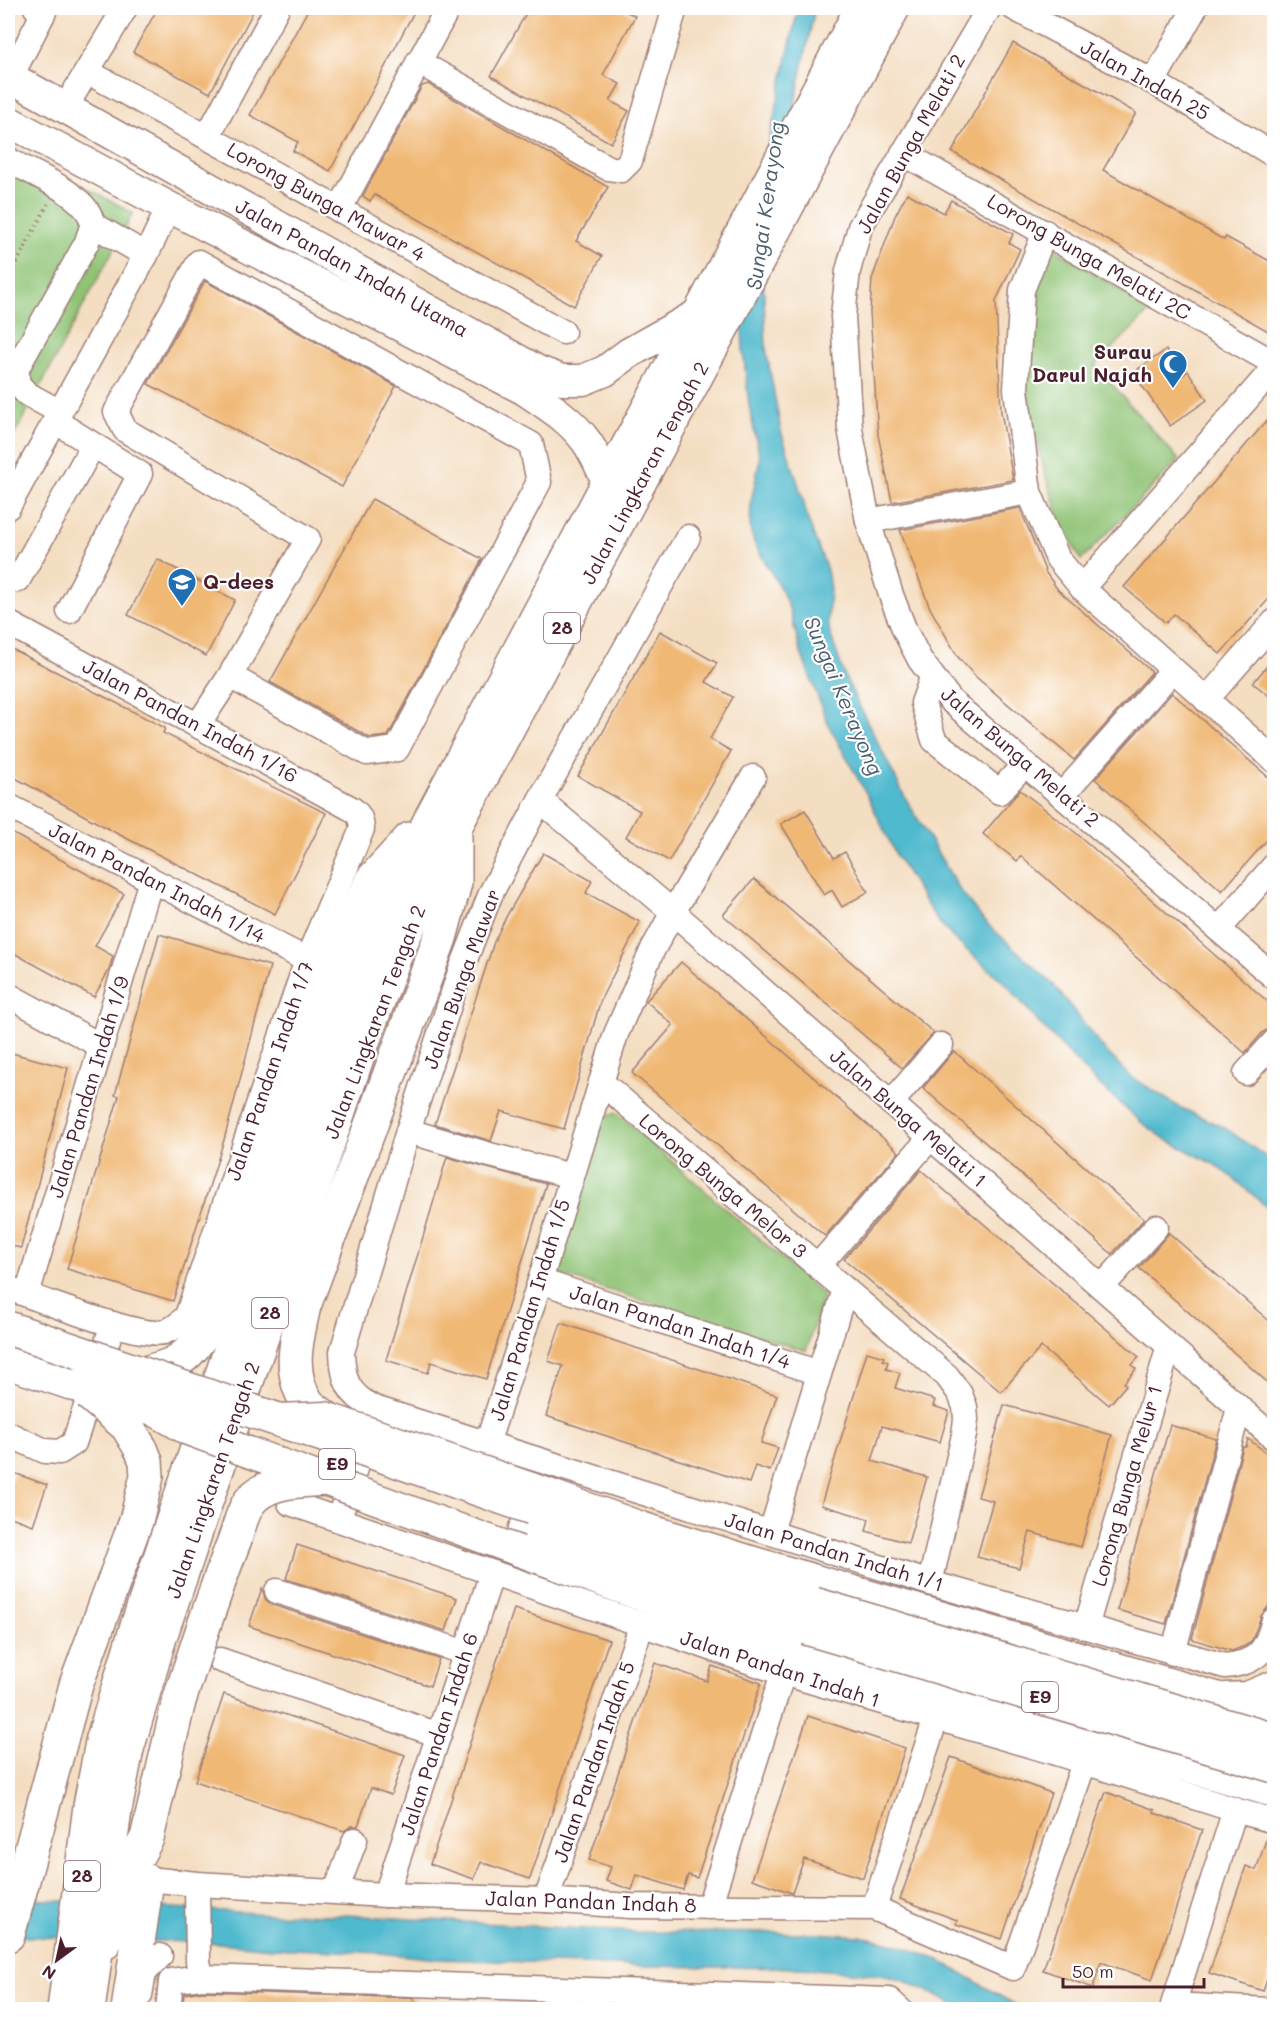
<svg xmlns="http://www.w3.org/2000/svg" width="1282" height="2017" font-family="Mali,sans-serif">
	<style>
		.green { fill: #8fc375; stroke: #6c7150; stroke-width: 1.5 }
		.water { fill: #50b9ce; stroke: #4d6c7c; stroke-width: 1.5 }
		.building { fill: #f0b874 }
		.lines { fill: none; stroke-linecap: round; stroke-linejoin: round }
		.minor-casing { stroke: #9f7e76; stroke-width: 27 }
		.major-casing { stroke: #9f7e76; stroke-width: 33 }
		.highway-casing { stroke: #9f7e76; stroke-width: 36 }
		.path { stroke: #9f7e76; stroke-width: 4; stroke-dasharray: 1.5 4.5; stroke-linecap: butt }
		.minor { stroke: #fff; stroke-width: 24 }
		.major { stroke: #fff; stroke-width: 30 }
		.highway { stroke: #fff; stroke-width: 33 }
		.major-bridge-casing { stroke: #9f7e76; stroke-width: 33; stroke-linecap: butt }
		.highway-bridge-casing { stroke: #9f7e76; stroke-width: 36; stroke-linecap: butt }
		.major-bridge { stroke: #fff; stroke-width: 30 }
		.highway-bridge { stroke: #fff; stroke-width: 33 }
		.labels { text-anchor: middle; stroke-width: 4.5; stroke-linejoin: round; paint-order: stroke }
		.shield { fill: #fff; stroke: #80626b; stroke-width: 1.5 }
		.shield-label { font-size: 18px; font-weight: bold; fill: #4a1f2b }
		.street-label { font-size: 20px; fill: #4a1f2b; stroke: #fff }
		.poi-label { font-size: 20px; font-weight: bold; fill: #4a1f2b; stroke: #fff; text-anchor: end }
		.water-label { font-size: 21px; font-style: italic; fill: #4c5d6c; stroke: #fff }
	</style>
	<rect width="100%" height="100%" fill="#fff"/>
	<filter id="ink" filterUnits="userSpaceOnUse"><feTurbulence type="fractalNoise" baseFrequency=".0167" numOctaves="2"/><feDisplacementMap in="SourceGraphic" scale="12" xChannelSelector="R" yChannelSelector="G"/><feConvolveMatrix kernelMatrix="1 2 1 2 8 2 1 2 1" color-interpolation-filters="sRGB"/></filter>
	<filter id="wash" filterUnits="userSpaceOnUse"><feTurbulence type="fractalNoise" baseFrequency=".008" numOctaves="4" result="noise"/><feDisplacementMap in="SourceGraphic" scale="24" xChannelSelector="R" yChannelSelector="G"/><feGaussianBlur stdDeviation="1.35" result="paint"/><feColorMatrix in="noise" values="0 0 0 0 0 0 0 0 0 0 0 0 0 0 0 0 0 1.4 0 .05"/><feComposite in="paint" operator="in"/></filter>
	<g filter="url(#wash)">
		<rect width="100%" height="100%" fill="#f4dec2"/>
		<g class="green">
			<path d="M8,145L133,213L8,447Z"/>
			<path d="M1047,243L1151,310L1095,365L1179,460L1081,560L1060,520L1045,474L1023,379L1026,294Z"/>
			<path d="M617,1113L823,1295L806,1351L557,1274L601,1118Z"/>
		</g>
		<g class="water">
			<path d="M798,8H815L768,231L763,267L766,349L781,431L803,499L808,520L827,570L830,589L828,621L830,633L845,677L906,799L959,889L984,921L1053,984L1103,1048L1130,1076L1179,1107L1225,1128L1262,1154L1274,1165V1213L1231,1176L1212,1163L1167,1140L1142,1123L1095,1081L1039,1023L1006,984L953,938L936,919L897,857L867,795L828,724L800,650L790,611L782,591L755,545L750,529L751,502L760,459L749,405L743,350L741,305L761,177Z"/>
			<path d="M30,1899L270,1914L345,1915L633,1932L816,1933L860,1936L896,1944L939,1960L1014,2004L1029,2009H964L935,1994L904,1981L887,1976L864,1973L800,1968L639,1966L438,1959L380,1953L272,1948L219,1943L8,1936Z"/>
		</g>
		<g id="blocks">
			<g class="building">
				<path d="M158,8H255L210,93L133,52Z"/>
				<path d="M309,8H416L330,171L293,151L298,142L250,115Z"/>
				<path d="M529,8H619L635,16L603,75L620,84L610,101L629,111L611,143L491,76Z"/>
				<path d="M1013,43L1136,113L1103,170L1224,240L1226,237L1275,264V335L952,152Z"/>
				<path d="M428,84L608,187L576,241L602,256L574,306L375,195L370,201L363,196L422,86Z"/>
				<path d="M907,193L944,213L951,200L1013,234L1009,243L1020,249L996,301L1001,412L1013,480L892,502L878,435L870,312L872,279L895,216Z"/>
				<path d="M205,281L396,386L342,487L148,384Z"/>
				<path d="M1166,350L1183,375L1188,371L1207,400L1170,426L1138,380L1143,377L1138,369Z"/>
				<path d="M1275,411V592L1220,654L1174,614L1166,623L1124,587Z"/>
				<path d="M372,499L482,559L388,736L370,738L270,682Z"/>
				<path d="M1020,508L1046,573L1058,590L1152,672L1074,760L976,677L958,657L930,608L900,530Z"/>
				<path d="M157,559L235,600L206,656L128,615Z"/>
				<path d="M660,631L717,663L706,682L733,697L710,739L731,751L669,861L626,837L640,811L578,776Z"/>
				<path d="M8,647L165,728L163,733L326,813L275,914L120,835L8,774Z"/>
				<path d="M1275,656V701L1253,683Z"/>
				<path d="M1172,693L1275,783V831L1222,891L1095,779Z"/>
				<path d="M1020,790L1076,833L1275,1008V1028L1269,1029L1263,1032L1245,1053L1021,856L1017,861L983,834Z"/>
				<path d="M805,810L834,858L845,852L868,892L842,907L832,890L824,895L781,824Z"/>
				<path d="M8,831L124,894L95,946L113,956L109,970L94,997L8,950Z"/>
				<path d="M543,853L592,881L586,893L640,922L601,999L564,1129L501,1111L491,1141L435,1124L494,942L506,917Z"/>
				<path d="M754,879L934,1033L902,1068L723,915Z"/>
				<path d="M159,934L270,966L224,1140L173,1301L67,1269L119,1096L115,1095Z"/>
				<path d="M681,962L899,1152L825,1236L632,1073L673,1025L646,1001Z"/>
				<path d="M954,1051L1144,1219L1112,1254L923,1088Z"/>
				<path d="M8,1052L68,1068L21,1248L8,1245Z"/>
				<path d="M447,1157L546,1184L486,1379L431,1362L428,1373L386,1360Z"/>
				<path d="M921,1170L1139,1357L1132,1365L1136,1369L1124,1383L1126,1385L1109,1405L1041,1347L1001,1392L844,1259Z"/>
				<path d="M1169,1233L1275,1326V1389L1139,1268Z"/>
				<path d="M561,1323L777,1395L761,1443L778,1448L770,1471L755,1466L749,1483L546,1416L563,1366L548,1361Z"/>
				<path d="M867,1352L884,1357L883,1360L888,1362L886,1369L900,1373L895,1388L935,1400L933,1406L949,1411L940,1442L882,1426L872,1461L927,1477L908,1543L866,1531L869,1519L821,1505Z"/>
				<path d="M1004,1405L1112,1435L1081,1547L1030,1532L1019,1568L977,1557L993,1501L978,1497Z"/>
				<path d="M1170,1425L1216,1439L1166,1624L1117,1610Z"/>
				<path d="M1248,1439L1275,1459V1586L1268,1607L1261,1616L1252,1640L1245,1646L1232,1651L1192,1639L1243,1447H1246Z"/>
				<path d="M14,1473L47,1485L33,1525L8,1516V1491Z"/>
				<path d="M297,1545L457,1598L446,1631L286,1579Z"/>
				<path d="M262,1588L266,1600L273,1605L439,1659L430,1686L249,1626Z"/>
				<path d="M514,1609L609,1640L530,1879L481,1862L474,1879L430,1864Z"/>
				<path d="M655,1663L707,1681L712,1666L761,1683L697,1878L688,1875L683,1890L637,1875L632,1890L606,1881L611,1867L589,1860Z"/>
				<path d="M224,1694L405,1755L391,1795L371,1788L358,1826H352L344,1831L195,1781Z"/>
				<path d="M808,1716L905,1748L863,1878L804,1859L792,1893L752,1879Z"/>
				<path d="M951,1757L1051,1793L1002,1939L956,1924L957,1920L900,1899Z"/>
				<path d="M1106,1792L1155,1810L1154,1813L1202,1830L1152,1980L1101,1962L1093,1988L1043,1970Z"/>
				<path d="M1268,1834L1275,1835V1958L1263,1991L1209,1973L1246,1866L1256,1870Z"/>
				<path d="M202,1991L414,1998V2010H182L184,1994Z"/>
			</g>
		</g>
	</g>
	<g filter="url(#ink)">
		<use href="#blocks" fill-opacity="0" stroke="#9f7e76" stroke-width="1.5"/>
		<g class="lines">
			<g class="minor-casing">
				<g id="minor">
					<path d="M989,8L860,227L848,271L843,316L850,429L868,521L891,595L905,631L920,660L951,701L1274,977"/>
					<path d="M1014,8L1153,82L1274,155"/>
					<path d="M418,62L608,168L621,170L630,161L675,8"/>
					<path d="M88,72L563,332"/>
					<path d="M8,82L44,12L36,8"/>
					<path d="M1153,82L1195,8"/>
					<path d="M65,108L125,8"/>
					<path d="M207,137L277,8"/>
					<path d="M903,153L1274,363"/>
					<path d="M8,160C29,172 91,196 92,224C92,229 88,237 87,242L17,368V383L27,394L60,412"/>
					<path d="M339,210L448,8"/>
					<path d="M92,224L146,255"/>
					<path d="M1045,232L1022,290L1016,389L1029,492L1058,559L1082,588L1274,760"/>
					<path d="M55,421L140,474L69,611"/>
					<path d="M8,507L146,255L169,207"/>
					<path d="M868,521L1029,492"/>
					<path d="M688,537L540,800L491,893L459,975L408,1131L342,1352C343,1381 348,1394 374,1408L930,1583L1225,1666C1258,1663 1266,1651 1274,1620"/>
					<path d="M18,580L93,445"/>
					<path d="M1082,588L1274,368"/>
					<path d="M8,623L352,809C360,815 361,819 362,829L307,960L187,1316C180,1323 174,1329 164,1332C139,1339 37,1298 8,1288"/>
					<path d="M932,678L923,703L934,740L999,792L1025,764"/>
					<path d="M1206,700L1274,622"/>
					<path d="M198,725L230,676L308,539L125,430L116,412L199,262L531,444L539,482L397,749L367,753L230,676"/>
					<path d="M1062,795L1173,670"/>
					<path d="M540,800L673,912L1274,1438"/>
					<path d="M8,806L307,960"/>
					<path d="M1219,929L1274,866"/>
					<path d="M8,995L101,1046"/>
					<path d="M1246,1073L1274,1042"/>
					<path d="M601,1082L947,1376L960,1394L965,1407L966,1419L964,1435L930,1583"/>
					<path d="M891,1103L941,1045"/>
					<path d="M408,1131L490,1155L572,1176"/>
					<path d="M818,1266L930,1138"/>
					<path d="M540,1281L819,1373"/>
					<path d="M1102,1287L1156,1227"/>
					<path d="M27,1294L151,880"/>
					<path d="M8,1434L45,1451L60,1452L74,1443L113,1324"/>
					<path d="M487,1444L540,1281L616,1034L652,951L673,912L753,777"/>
					<path d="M290,1503L783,1673L1056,1753L1235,1810L1274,1821"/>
					<path d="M343,1506L366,1434"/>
					<path d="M771,1532L845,1289"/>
					<path d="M277,1591L466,1653"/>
					<path d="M1086,1627L1169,1346"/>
					<path d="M1173,1653L1239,1408"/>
					<path d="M220,1660L439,1735"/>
					<path d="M1235,1810L1173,2005L1269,2010"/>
					<path d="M158,1880L197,1884L386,1895L546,1900L630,1906L874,1908L1013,1968L1084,1763"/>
					<path d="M197,1884L198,1961L201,1977"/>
					<path d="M336,1891L355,1840"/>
					<path d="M386,1895L492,1573"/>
					<path d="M546,1900L642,1624"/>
					<path d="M709,1907L783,1673"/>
					<path d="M874,1908L936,1718"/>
					<path d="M140,1995L144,1973L160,1956"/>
					<path d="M168,2010L171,1981L201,1977L889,2000L900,2010"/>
				</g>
			</g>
			<g class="major-casing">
				<g id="major">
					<path d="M8,76L538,371L562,380H583L605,371L629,353L700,313"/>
					<path d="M8,121L169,207L525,390C547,405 570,419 586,441C595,453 601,469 608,483"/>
					<path d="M540,1491L641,1527L754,1562L1274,1714"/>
					<path d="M519,1551L691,1614L826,1661L1274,1792"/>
					<path d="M1226,1698L1247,1697L1274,1686"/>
				</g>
			</g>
			<g class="highway-casing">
				<g id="highway">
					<path d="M8,1362L77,1385"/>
					<path d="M142,1374C152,1370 164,1368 174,1363C196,1351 207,1328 216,1306L274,1121L340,949L372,880L410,839"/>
					<path d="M325,1417C319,1412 311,1408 307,1402C287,1372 297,1338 304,1306L440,938L455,883V836"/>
					<path d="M532,1508L814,1604"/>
					<path d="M525,1530L721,1601L806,1628"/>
					<path d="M8,1935L76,1685L136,1521L147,1476L146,1461L141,1449"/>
					<path d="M104,1943L130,1897L135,1860L147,1838L179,1701"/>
					<path d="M64,2010L90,1806L102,1742L136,1629L333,1046L373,941L432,816L608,483L700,313L862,8"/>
					<path d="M88,2010L115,1810L127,1749L160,1637L358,1055L396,953L455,827L893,8"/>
					<path d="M128,2010L147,1881"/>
				</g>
			</g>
			<path class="path" d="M8,279L48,204"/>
			<use href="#minor" class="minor"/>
			<use href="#major" class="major"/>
			<use href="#highway" class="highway"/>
			<g class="major-bridge-casing">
				<g id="major-bridge">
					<path d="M150,1408L188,1430L519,1551"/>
					<path d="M280,1419L325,1417L540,1491"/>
				</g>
			</g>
			<g class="highway-bridge-casing">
				<g id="highway-bridge">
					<path d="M8,1328L346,1443L532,1508"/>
					<path d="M77,1385L147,1407L192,1413L223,1424"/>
					<path d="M89,1394L127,1426L141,1449"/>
					<path d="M814,1604L1274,1740"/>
					<path d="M806,1628L1274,1766"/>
					<path d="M179,1701C197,1647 214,1592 235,1539C240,1525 243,1507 254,1497C273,1480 302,1481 325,1479"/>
				</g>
			</g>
			<use href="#major-bridge" class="major-bridge"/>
			<use href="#highway-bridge" class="highway-bridge"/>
		</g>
	</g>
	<defs>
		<g id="mosque-pin" transform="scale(1.5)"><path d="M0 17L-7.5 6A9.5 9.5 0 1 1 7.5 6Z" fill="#1f6fb2" stroke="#fff"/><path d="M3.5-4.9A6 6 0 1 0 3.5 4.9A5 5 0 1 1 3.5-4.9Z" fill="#fff"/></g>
		<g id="school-pin" transform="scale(1.5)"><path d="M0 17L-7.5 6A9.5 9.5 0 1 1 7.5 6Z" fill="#1f6fb2" stroke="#fff"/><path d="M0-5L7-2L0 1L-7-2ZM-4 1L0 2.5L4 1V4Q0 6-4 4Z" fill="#fff"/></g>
	</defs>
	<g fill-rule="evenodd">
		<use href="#mosque-pin" x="1173" y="364"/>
		<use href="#school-pin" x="182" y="582"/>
	</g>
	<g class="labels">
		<g class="shield">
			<rect x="544" y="613" width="36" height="30" rx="4.5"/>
			<rect x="252" y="1298" width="36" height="30" rx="4.5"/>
			<rect x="319" y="1449" width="36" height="30" rx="4.5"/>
			<rect x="1022" y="1682" width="36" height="30" rx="4.5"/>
			<rect x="64" y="1861" width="36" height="30" rx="4.5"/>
		</g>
		<g class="shield-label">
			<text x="562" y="634">28</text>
			<text x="270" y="1319">28</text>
			<text x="337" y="1470">E9</text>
			<text x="1040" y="1703">E9</text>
			<text x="82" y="1882">28</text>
		</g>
		<g class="street-label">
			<text transform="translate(1145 80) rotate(29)" y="7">Jalan Indah 25</text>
			<text transform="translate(911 144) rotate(-61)" y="7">Jalan Bunga Melati 2</text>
			<text transform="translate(326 202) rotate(29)" y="7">Lorong Bunga Mawar 4</text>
			<text transform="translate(1089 257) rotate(30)" y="7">Lorong Bunga Melati 2C</text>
			<text transform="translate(352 268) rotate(29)" y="7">Jalan Pandan Indah Utama</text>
			<text transform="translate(645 473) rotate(-62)" y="7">Jalan Lingkaran Tengah 2</text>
			<text transform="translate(190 721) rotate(28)" y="7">Jalan Pandan Indah 1/16</text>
			<text transform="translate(1020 757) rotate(41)" y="7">Jalan Bunga Melati 2</text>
			<text transform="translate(157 883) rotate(27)" y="7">Jalan Pandan Indah 1/14</text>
			<text transform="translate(462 979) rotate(-70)" y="7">Jalan Bunga Mawar</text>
			<text transform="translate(375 1022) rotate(-69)" y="7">Jalan Lingkaran Tengah 2</text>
			<text transform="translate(270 1071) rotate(-71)" y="7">Jalan Pandan Indah 1/7</text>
			<text transform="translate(89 1087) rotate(-73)" y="7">Jalan Pandan Indah 1/9</text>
			<text transform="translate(908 1118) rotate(41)" y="7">Jalan Bunga Melati 1</text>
			<text transform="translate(723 1186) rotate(40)" y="7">Lorong Bunga Melor 3</text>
			<text transform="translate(530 1310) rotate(-73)" y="7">Jalan Pandan Indah 1/5</text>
			<text transform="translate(680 1327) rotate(18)" y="7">Jalan Pandan Indah 1/4</text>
			<text transform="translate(213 1480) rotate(-71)" y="7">Jalan Lingkaran Tengah 2</text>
			<text transform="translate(1127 1486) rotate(-74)" y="7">Lorong Bunga Melur 1</text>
			<text transform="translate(834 1552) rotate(17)" y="7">Jalan Pandan Indah 1/1</text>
			<text transform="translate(780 1669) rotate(18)" y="7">Jalan Pandan Indah 1</text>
			<text transform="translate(439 1734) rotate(-72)" y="7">Jalan Pandan Indah 6</text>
			<text transform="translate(594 1762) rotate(-71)" y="7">Jalan Pandan Indah 5</text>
			<text transform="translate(591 1902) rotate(2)" y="7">Jalan Pandan Indah 8</text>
		</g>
		<g class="poi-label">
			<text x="1152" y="359">Surau<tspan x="1152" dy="23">Darul Najah</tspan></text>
			<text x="203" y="589" text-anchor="start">Q-dees</text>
		</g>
		<g class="water-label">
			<text transform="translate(766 206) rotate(-82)" y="7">Sungai Kerayong</text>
			<text transform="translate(843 696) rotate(67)" y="7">Sungai Kerayong</text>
		</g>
	</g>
	<rect width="1282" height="2017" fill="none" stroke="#fff" stroke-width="30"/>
	<g transform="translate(57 1960) rotate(213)" stroke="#ffffff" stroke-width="4.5" paint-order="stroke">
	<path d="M0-4.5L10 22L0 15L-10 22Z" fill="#4a1f2b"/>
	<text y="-9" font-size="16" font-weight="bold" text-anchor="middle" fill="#4a1f2b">N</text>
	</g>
	<path d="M1063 1978v9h141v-9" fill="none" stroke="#4a1f2b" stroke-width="3"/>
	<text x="1072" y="1978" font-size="18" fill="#4a1f2b" stroke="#ffffff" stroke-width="4.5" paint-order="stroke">50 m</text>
</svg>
